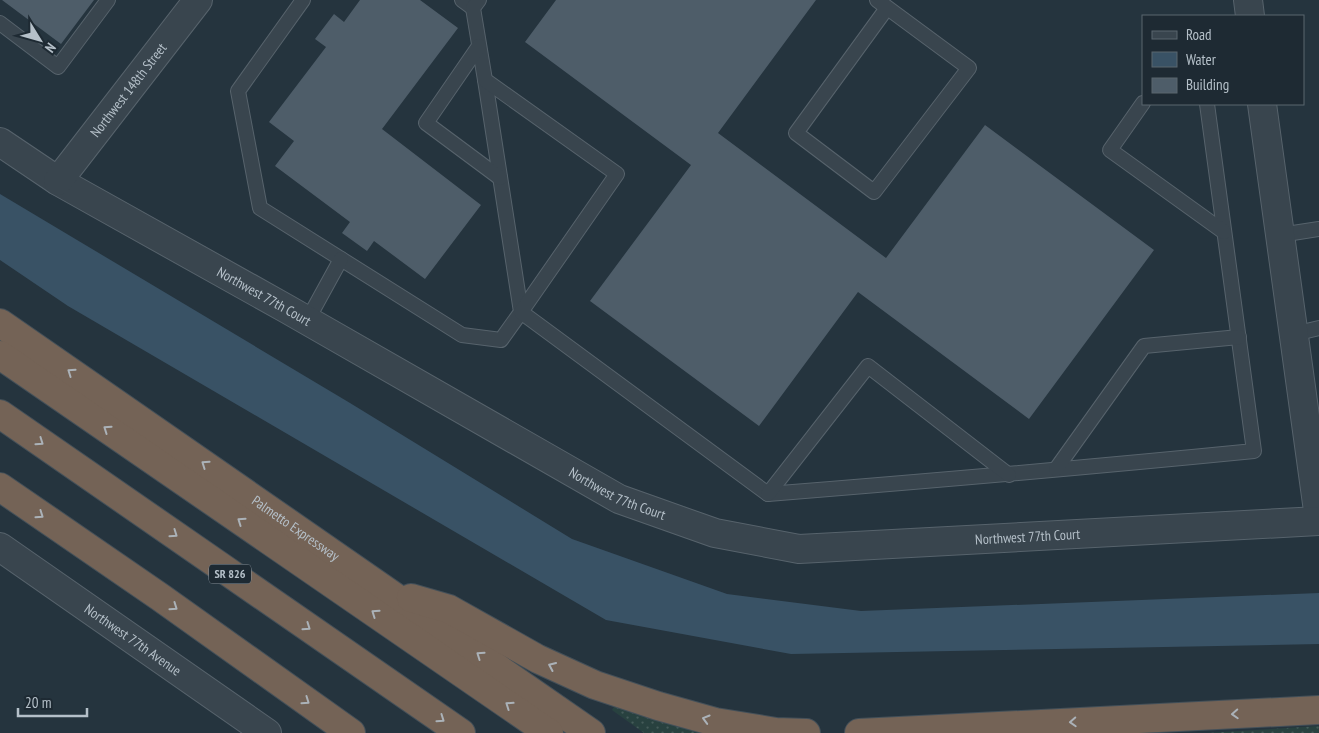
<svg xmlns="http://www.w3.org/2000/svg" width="1319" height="733" font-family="'PT Sans Narrow',sans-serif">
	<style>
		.grass { fill: url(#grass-dots) }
		.water { fill: #395265 }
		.building { fill: #4e5d69 }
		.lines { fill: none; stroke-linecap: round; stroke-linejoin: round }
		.service-casing { stroke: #57636c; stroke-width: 16 }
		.minor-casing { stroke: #57636c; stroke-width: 30 }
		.motorway-casing { stroke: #445059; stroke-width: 30 }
		.service { stroke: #39454e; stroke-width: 14 }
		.minor { stroke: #39454e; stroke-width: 28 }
		.motorway { stroke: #746356; stroke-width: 28 }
		.oneway { stroke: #abb2b8 }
		.labels { text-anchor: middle; stroke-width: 5; stroke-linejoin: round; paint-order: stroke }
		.shield { fill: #1e2a33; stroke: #88939c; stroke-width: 1 }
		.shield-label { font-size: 12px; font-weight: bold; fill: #b5c0c9 }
		.street-label { font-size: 14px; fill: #b5c0c9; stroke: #1e2a33 }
	</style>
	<defs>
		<pattern id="grass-dots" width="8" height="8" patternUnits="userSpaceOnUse" patternTransform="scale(1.25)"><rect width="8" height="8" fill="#28413f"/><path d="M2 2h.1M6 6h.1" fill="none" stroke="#455b59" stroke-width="1.8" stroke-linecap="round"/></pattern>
	</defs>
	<rect width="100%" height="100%" fill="#25343e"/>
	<g class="grass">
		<path d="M615,705L658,720L703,733H644L612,710Z"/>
		<path d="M1319,726V733H1207Z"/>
	</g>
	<path class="water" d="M0,194L350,403L572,539L727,594L861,611L1319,593V644L791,654L606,620L68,306L0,260Z"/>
	<g class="building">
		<path d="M2,0H94L61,44Z"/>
		<path d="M360,0H420L458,28L382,129L481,205L425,279L374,241L367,251L342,233L350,222L275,166L294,141L269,122L326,47L315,39L334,14L344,22Z"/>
		<path d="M556,0H816L718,133L886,258L985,125L1154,250L1029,419L858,292L759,426L590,301L691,165L525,42Z"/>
	</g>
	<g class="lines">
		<g class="service-casing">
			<g id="service">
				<path d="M303,0L238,91L260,208L462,335L501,340L521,312L485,80"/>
				<path d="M462,0L473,8"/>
				<path d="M479,0L473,8L485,80L617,174L521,312L768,494C930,481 1092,467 1254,451L1207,104"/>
				<path d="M877,0L969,68L874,192L796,133L887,8"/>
				<path d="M0,23L58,67L108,0"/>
				<path d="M479,46L426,123L500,178"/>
				<path d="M1143,103L1110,150L1224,232"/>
				<path d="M1280,235L1319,229"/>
				<path d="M307,321L341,259"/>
				<path d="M1294,334L1319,328"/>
				<path d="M1056,469L1144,346L1239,337"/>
				<path d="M768,494L868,366L1009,475"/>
			</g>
		</g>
		<g class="minor-casing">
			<g id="minor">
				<path d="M1248,0L1250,16"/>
				<path d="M1262,104L1319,518"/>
				<path id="s1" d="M0,142L58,181L287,309L619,499L715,533L799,549L1319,521"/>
				<path id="s2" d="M58,181L198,0"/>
				<path id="s3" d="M0,547L267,733"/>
			</g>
		</g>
		<g class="motorway-casing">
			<g id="motorway">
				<path id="s4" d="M0,323L591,733"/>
				<path d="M0,355L549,733"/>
				<path d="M0,414L461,733"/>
				<path d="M0,487L160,597L351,733"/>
				<path d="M411,598L449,609L538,659L595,685L658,706L715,722L776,732L806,733"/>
				<path d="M859,733L1319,710"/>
			</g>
		</g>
		<use href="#service" class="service"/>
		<use href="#minor" class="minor"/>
		<use href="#motorway" class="motorway"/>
	</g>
	<defs><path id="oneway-chevron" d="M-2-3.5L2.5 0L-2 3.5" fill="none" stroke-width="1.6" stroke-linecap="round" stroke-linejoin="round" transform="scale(1.25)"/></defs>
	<g class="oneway">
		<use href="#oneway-chevron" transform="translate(71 372) rotate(-145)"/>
		<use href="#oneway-chevron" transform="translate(107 429) rotate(-145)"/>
		<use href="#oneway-chevron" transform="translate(40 442) rotate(35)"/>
		<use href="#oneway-chevron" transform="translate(205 464) rotate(-145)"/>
		<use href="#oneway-chevron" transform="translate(40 515) rotate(35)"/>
		<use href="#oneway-chevron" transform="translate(241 521) rotate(-145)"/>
		<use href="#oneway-chevron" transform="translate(174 534) rotate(35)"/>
		<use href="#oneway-chevron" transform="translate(174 607) rotate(35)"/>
		<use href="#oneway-chevron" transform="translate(375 613) rotate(-145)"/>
		<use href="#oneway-chevron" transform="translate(307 627) rotate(35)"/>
		<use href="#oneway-chevron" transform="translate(480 655) rotate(-145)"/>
		<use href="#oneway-chevron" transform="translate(552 666) rotate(-156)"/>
		<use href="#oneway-chevron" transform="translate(306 701) rotate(35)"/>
		<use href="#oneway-chevron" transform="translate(509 705) rotate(-145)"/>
		<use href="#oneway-chevron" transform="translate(1235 714) rotate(177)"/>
		<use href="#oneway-chevron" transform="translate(441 719) rotate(35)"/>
		<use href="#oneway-chevron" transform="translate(706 719) rotate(-164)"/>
		<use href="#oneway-chevron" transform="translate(1073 722) rotate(177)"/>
	</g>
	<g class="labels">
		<rect class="shield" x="209" y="564.5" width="42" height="19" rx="4"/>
		<g class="shield-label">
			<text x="230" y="578">SR 826</text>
		</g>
		<g class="street-label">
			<text dy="5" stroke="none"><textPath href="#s2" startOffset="115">Northwest 148th Street</textPath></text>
			<text dy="5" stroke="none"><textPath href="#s1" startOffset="306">Northwest 77th Court</textPath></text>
			<text dy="5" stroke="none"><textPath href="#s1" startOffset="711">Northwest 77th Court</textPath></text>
			<text dy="5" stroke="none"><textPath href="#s4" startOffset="360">Palmetto Expressway</textPath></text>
			<text dy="5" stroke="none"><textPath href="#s1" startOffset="1131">Northwest 77th Court</textPath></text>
			<text dy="5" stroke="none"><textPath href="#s3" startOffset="162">Northwest 77th Avenue</textPath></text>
		</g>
	</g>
	<rect x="1142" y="15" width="162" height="90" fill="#1e2a33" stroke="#5a666f"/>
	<rect x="1152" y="31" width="25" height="8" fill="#39454e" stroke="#5a666f"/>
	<text x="1186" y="40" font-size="15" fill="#b5c0c9">Road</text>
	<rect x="1152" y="52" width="25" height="15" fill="#395265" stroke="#5a666f"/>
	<text x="1186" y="65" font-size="15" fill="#b5c0c9">Water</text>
	<rect x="1152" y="78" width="25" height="15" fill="#4e5d69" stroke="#5a666f"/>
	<text x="1186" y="90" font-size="15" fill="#b5c0c9">Building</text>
	<g transform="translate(40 40) rotate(127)" stroke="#1e2a33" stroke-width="4" paint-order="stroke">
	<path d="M0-4L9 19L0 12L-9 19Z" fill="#b5c0c9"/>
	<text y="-8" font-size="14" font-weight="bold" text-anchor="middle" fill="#b5c0c9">N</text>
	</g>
	<path d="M18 708v8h69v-8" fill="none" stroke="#b5c0c9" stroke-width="2.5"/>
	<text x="25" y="708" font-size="15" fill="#b5c0c9" stroke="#1e2a33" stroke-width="4" paint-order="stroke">20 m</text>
</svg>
